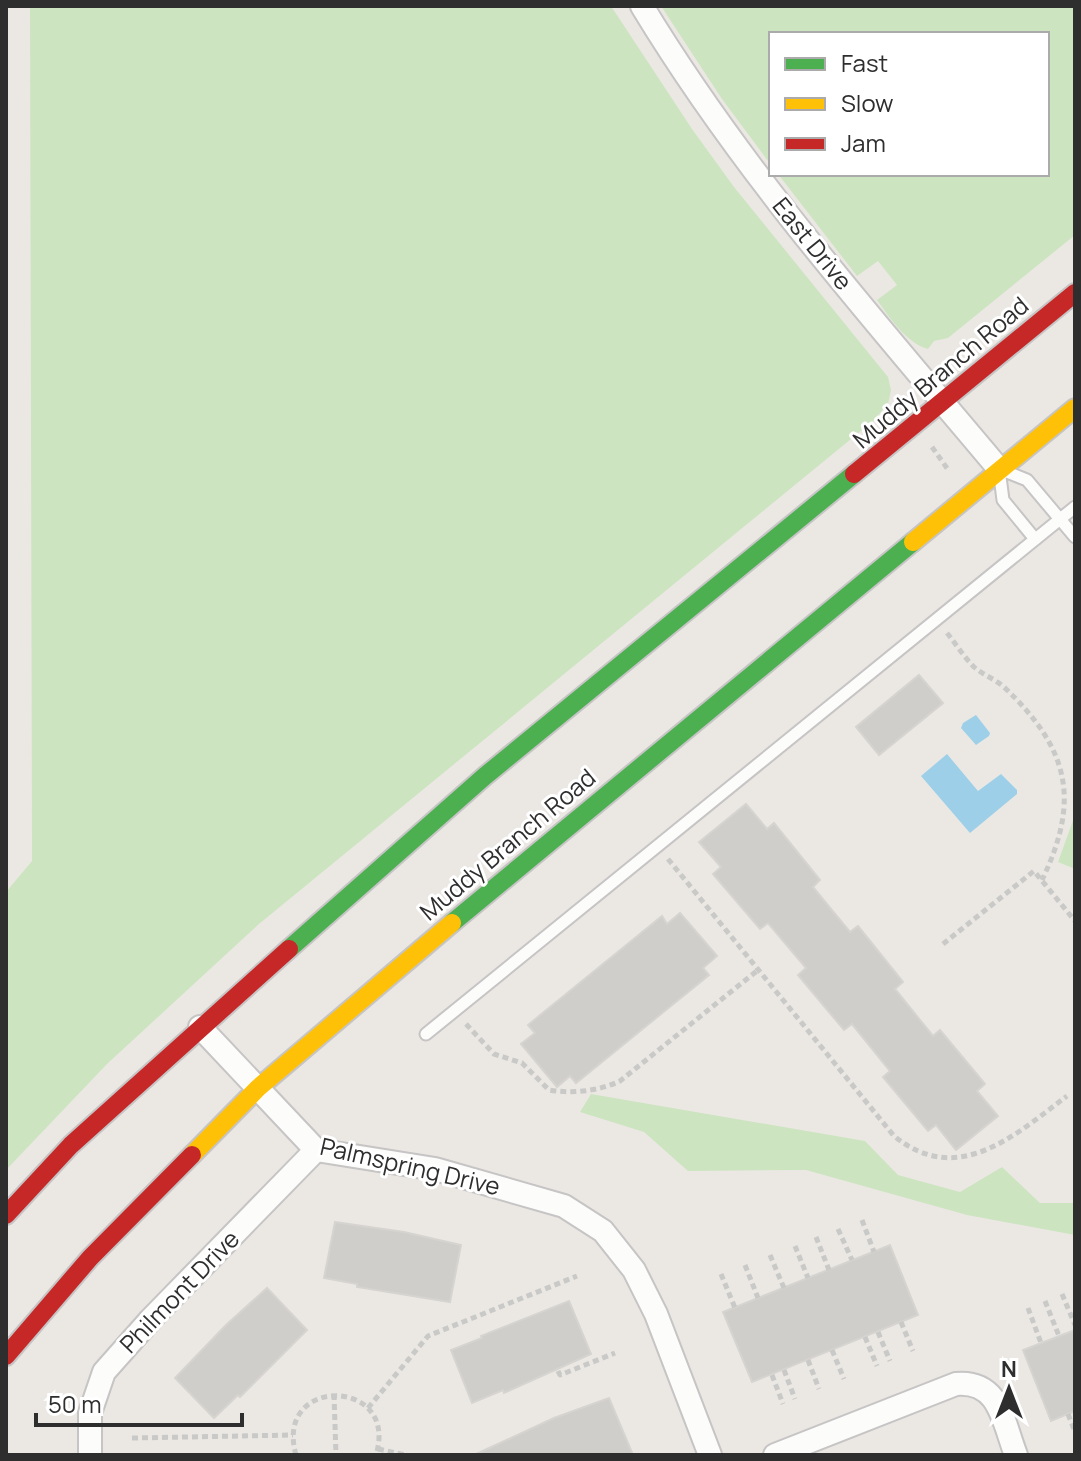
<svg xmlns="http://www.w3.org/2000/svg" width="1081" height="1461" font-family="Manrope,sans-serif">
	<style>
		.green { fill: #cde4c0 }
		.water { fill: #9dd0e8 }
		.building { fill: #d0cecb; stroke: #d6d4d0; stroke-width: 2 }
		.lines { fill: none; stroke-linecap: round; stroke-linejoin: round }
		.lane-casing { stroke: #c6c4c4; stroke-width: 15 }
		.street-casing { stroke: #c6c4c4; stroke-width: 26 }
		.fast-casing { stroke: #c6c4c4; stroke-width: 22 }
		.slow-casing { stroke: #c6c4c4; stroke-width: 22 }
		.jam-casing { stroke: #c6c4c4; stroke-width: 22 }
		.path { stroke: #c9c9c8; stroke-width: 5; stroke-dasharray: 6 4; stroke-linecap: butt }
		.lane { stroke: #fcfcfb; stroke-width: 11 }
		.street { stroke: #fcfcfb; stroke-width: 22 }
		.fast { stroke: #4caf50; stroke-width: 18 }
		.slow { stroke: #ffc107; stroke-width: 18 }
		.jam { stroke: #c62828; stroke-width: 18 }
		.labels { text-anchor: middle; stroke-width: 6; stroke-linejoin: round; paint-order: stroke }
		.street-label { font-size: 24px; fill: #2e2e2e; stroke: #fff }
	</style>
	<rect width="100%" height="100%" fill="#ebe8e4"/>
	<g class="green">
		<path d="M30,6H611L692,129L734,187L888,377L891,390L888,404L873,421L259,924L107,1064L6,1170V892L32,861Z"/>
		<path d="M661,6H1075V235L948,338L934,341L928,349C906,343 890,318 877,300L897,285L878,261L857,276L778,174H1047V34H771V165L722,99Z"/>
		<path d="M1075,815V869L1058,862Z"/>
		<path d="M591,1094L865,1141L898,1175L960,1192L1002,1167L1040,1203H1075V1235L967,1215L806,1170L688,1171L644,1132L580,1112Z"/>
	</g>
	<g class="water">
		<path d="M976,715L990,733L989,736L976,745L961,728L963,723Z"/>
		<path d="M947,754L978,791L1001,774L1017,790V794L970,833L921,776Z"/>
	</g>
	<g class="building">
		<path d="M919,675L943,703L879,755L856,727Z"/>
		<path d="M746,804L767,829L774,823L820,880L813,887L831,909L850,932L858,926L903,982L895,989L933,1036L940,1030L985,1084L977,1091L998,1116L956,1150L936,1125L928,1131L883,1077L890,1071L852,1024L844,1030L798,975L806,968L768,923L760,929L713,874L721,867L699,842Z"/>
		<path d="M680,913L717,956L703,968L709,975L576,1083L570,1076L557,1087L521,1044L535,1033L528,1025L662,916L667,924Z"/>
		<path d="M335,1222L404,1232L461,1245L450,1302L357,1287V1284L324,1278Z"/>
		<path d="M890,1245L918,1315L752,1382L723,1312Z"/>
		<path d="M267,1288L307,1330L240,1397L238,1395L214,1418L175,1378L226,1325Z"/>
		<path d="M569,1301L591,1354L504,1393L503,1390L472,1403L451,1350L482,1338L481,1336Z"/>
		<path d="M1075,1330V1411L1051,1421L1023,1350Z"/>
		<path d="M609,1398L633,1455H474L554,1418Z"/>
	</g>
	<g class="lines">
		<g class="lane-casing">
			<g id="lane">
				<path d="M1035,539L1003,500L999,469L1027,480L1075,537"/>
				<path d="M426,1034L1075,507"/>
			</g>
		</g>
		<g class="street-casing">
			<g id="street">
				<path d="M642,6C743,173 874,320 999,469"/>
				<path d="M200,1027L316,1150L435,1169L564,1206L603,1231L634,1270L656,1314L710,1455"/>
				<path d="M90,1455V1413L104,1372L151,1319L316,1150"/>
				<path d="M775,1455L956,1384C1000,1380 1003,1422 1016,1455"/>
			</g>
		</g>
		<g class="fast-casing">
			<g id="fast">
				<path d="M452,923L913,542"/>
				<path d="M289,949L485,776L854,474"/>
			</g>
		</g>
		<g class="slow-casing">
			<g id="slow">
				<path d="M913,542L1075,408"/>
				<path d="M192,1155L258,1088L452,923"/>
			</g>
		</g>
		<g class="jam-casing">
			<g id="jam">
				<path d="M854,474L1075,293"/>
				<path d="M6,1215L71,1145L289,949"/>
				<path d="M6,1356L90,1258L192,1155"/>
			</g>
		</g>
		<g class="path">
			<path d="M932,447L949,471"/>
			<path d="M947,633C956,644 964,657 974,667C983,675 995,679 1004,687C1069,749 1081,799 1042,880"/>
			<path d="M668,859L894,1136C958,1188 1015,1135 1067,1096"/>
			<path d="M943,944L1034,871L1075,921"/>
			<path d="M466,1024L494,1054L522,1063L549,1090C573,1094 599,1091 620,1081L758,970"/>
			<path d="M862,1220L874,1252"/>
			<path d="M838,1229L852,1260"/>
			<path d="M816,1237L829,1270"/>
			<path d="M795,1246L808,1278"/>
			<path d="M770,1255L784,1288"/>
			<path d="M745,1265L758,1298"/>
			<path d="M721,1274L735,1308"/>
			<path d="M1062,1294L1075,1325"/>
			<path d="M1045,1301L1059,1336"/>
			<path d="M1028,1308L1041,1343"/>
			<path d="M901,1322L913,1351"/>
			<path d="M878,1332L890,1361"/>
			<path d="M865,1337L877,1366"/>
			<path d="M832,1350L844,1379"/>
			<path d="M808,1360L819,1389"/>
			<path d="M784,1370L795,1399"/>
			<path d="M558,1371L560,1375L615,1353"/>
			<path d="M772,1375L783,1404"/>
			<path d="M334,1394L336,1455"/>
			<path d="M368,1408L428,1336L577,1276"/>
			<path d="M1068,1414L1075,1432"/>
			<path d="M132,1438L293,1435"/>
			<path d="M378,1449L406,1455"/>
			<path d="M296,1455C273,1375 400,1377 376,1455"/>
		</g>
		<use href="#lane" class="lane"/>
		<use href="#street" class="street"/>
		<use href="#fast" class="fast"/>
		<use href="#slow" class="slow"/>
		<use href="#jam" class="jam"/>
	</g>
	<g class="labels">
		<g class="street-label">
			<text transform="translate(812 244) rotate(51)" y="8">East Drive</text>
			<text transform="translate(941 373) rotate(-40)" y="8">Muddy Branch Road</text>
			<text transform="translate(508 845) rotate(-40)" y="8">Muddy Branch Road</text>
			<text transform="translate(410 1167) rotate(13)" y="8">Palmspring Drive</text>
			<text transform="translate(180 1292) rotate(-46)" y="8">Philmont Drive</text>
		</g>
	</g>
	<rect width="1081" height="1461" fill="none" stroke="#2e2e2e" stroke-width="16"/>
	<rect x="769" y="32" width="280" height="144" fill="#ffffff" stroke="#ababab" stroke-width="2"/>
	<rect x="785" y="58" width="40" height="12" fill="#4caf50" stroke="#ababab" stroke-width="2"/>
	<text x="841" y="72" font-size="24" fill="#2e2e2e">Fast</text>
	<rect x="785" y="98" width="40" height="12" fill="#ffc107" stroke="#ababab" stroke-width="2"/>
	<text x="841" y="112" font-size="24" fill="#2e2e2e">Slow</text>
	<rect x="785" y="138" width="40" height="12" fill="#c62828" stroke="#ababab" stroke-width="2"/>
	<text x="841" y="152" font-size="24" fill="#2e2e2e">Jam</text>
	<g transform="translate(1009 1389)" stroke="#ffffff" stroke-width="6" paint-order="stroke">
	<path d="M0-6L14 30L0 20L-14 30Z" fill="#2e2e2e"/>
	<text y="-12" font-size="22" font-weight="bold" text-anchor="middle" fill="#2e2e2e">N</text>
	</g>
	<path d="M36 1413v12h206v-12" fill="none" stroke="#2e2e2e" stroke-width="4"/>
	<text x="48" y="1413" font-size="24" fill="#2e2e2e" stroke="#ffffff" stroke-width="6" paint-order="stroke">50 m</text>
</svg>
